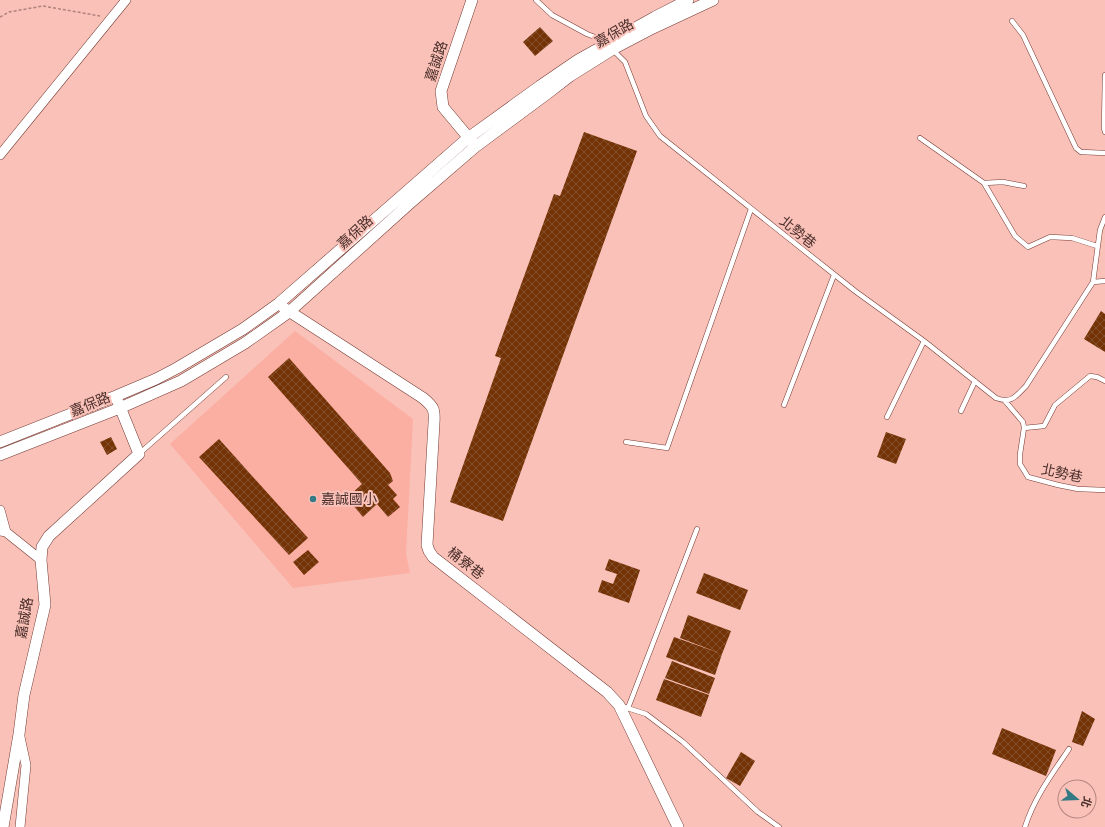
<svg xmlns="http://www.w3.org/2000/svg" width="1105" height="827" font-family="Arial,'Noto Sans TC',sans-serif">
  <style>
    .built { fill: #fbaea2 }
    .building { fill: url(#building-cross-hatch) }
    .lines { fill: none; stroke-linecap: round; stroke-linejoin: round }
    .service-casing { stroke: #753b34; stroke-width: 5.5 }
    .minor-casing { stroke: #753b34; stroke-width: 10 }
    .tertiary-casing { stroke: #753b34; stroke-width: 12 }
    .path { stroke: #af837c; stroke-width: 1.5; stroke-dasharray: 3 2; stroke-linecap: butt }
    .service { stroke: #fff; stroke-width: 4.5 }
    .minor { stroke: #fff; stroke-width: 9 }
    .tertiary { stroke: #fff; stroke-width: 11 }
    .poi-dot { fill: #337a85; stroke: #fac1b8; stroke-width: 1.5 }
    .labels { text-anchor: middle; stroke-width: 4; stroke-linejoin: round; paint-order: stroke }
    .street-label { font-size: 14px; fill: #4a2f2b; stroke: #fac1b8 }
    .poi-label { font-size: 14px; fill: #4a2f2b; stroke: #fac1b8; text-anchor: start }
  </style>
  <defs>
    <pattern id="building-cross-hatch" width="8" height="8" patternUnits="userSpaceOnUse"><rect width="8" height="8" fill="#733306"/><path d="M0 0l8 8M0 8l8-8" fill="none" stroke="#844f2b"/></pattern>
  </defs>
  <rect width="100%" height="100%" fill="#fac1b8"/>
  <path class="built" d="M295 331 413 419 406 554 410 573 293 588 170 444Z"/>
  <path class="building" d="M540 27 553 41 535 56 523 42Z
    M584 132 637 151 503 521 450 502 501 358 495 356 554 194 560 196Z
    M1101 311 1105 314V352L1084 339Z
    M289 358 390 473 393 481 388 485 397 495 393 499 400 507 388 517 377 504 363 517 347 498 362 484 268 377Z
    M886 432 906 439 896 464 877 457Z
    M111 437 117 449 107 455 100 442Z
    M219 439 308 538 289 555 199 457Z
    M308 550 319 562 304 575 293 562Z
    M609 559 640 570 629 603 598 592 602 580 613 584 617 574 605 570Z
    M704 573 748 590 740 610 696 593Z
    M688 615 731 631 722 654 680 638Z
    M674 637 722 654 715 675 666 657Z
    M672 661 715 678 709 694 665 678Z
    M664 679 709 695 701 717 656 700Z
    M1082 711 1095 719 1083 746 1072 742Z
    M1002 728 1056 750 1046 776 992 754Z
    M741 752 755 761 740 786 726 778Z"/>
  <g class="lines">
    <g class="service-casing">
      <path id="service" d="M536 0 552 15 587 34 608 42
        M1012 21 1023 35 1076 148 1081 152 1105 153
        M613 50 625 62 646 116 660 136 855 291 924 341 996 398C1012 404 1016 396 1026 386L1093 282 1100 230 1105 217
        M1105 75 1104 128 1105 132
        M920 138 984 183 1003 182 1024 186
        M984 183 1015 236 1028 247 1050 237 1072 238 1097 246
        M1093 282 1105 281
        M1005 401 1023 422 1024 428 1020 454V464L1028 477 1058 485 1078 489 1105 490
        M784 405 834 275
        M961 411 975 381
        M887 417 924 341
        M1024 428 1044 426 1055 405 1090 376 1097 377 1105 381
        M626 442 667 448 751 209
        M140 453 226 377
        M621 706 646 714 683 742 758 812 779 827
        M628 708 697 529
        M1025 827C1034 798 1052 774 1069 749"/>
    </g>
    <g class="minor-casing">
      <path id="minor" d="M0 155 126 0
        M0 510 6 532
        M0 531 6 532 41 560
        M20 827 26 765 20 737"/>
    </g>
    <g class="tertiary-casing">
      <path id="tertiary" d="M472 0 441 91 443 107 473 143
        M284 308 423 398C434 407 435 410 434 423L427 545 429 551 433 557 607 692 619 705 678 827
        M0 442 116 396 156 379 177 368 243 329 278 304 468 138 540 86 578 60 655 17 688 0
        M0 455 120 408 181 381 245 343 289 312 409 204 475 147 548 93 570 76 613 49 653 28 713 0
        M3 827 19 734 24 695 45 605 41 560 42 547 49 536 139 454 118 402"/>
    </g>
    <path class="path" d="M0 17 9 12 43 6 100 16"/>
    <use href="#service" class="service"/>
    <use href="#minor" class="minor"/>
    <use href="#tertiary" class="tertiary"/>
  </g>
  <circle class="poi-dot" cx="313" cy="499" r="4"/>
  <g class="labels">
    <g class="street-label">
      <text transform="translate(614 33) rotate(-30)" y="5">嘉保路</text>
      <text transform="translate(436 61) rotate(-72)" y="5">嘉誠路</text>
      <text transform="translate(355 232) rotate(-42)" y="5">嘉保路</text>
      <text transform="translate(798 232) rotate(39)" y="5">北勢巷</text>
      <text transform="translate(90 404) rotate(-22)" y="5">嘉保路</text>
      <text transform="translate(1062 473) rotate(12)" y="5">北勢巷</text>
      <text transform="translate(466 563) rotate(38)" y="5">桶寮巷</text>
      <text transform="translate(24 618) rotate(-80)" y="5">嘉誠路</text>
    </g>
    <g class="poi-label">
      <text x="321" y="504">嘉誠國小</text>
    </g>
  </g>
  <g transform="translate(1077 799) rotate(109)"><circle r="19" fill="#fac1b8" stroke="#b48780"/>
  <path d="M0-3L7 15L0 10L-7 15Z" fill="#337a85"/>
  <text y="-6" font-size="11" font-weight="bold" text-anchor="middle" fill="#4a2f2b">北</text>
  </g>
</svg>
